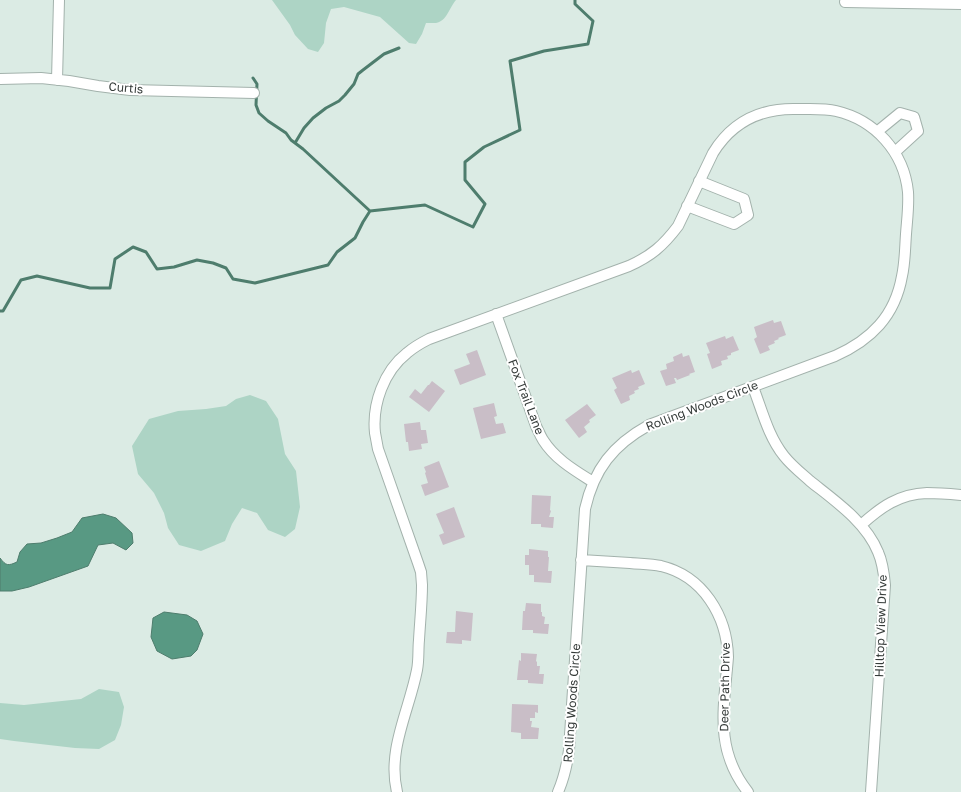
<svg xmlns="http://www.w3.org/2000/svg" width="961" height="792" font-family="'Golos Text',sans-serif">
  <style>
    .green { fill: #add4c5 }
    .water { fill: #589983; stroke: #4e7d6d }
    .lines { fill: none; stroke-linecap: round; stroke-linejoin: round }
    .stream { stroke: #4e7d6d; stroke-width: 3 }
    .building { fill: #c9bec7 }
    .street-casing { stroke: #a3b2ac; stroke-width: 12 }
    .street { stroke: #fff; stroke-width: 10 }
    .labels { text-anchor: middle; stroke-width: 4; stroke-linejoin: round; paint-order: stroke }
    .street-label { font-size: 12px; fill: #363c3a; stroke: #fff }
  </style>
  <rect width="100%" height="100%" fill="#dbebe4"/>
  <path class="green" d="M272 0H456C449 8 447 21 436 23 433 23 429 23 426 23L422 34 416 44 409 43 380 17 344 7 331 9 326 23 324 43 318 52 308 49 295 35 290 25Z
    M250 395 266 401 278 419 285 454 296 471 300 507 295 529 285 537 268 530 257 513 242 508 232 524 225 541 201 551 179 545 168 528 164 513 154 493 138 474 132 446 149 419 178 411 206 409 226 406 236 399Z
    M99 689 119 692 124 707 121 725 115 740 99 749 75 748 14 741 0 739V703L24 705 81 699Z"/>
  <path class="water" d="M103 514 116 518 132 533 133 543 126 550 113 543 98 545 88 566 29 587 12 591H0V558C6 566 8 566 17 562L20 552 27 544 41 543 57 538 72 532 82 518Z
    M164 612 187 615 197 621 203 634 197 650 191 656 172 659 157 651 151 637 153 618Z"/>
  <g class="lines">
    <path class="stream" d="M253 78 257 84 256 105 259 113 268 121 286 133 291 140 303 149 370 211
      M295 143 304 128 313 118 326 108 339 101 345 95 354 84 358 74 363 70 384 54 399 48
      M370 211 425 205 473 227 485 204 465 180V162L484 147 520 130 510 61 544 51 588 44 593 21 575 4V0
      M0 311H3L21 280 37 276 90 288H110L115 259 133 247 146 252 157 269 174 267 197 260 213 263 226 268 233 279 255 283 328 265 337 252 355 238 363 222 370 211"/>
  </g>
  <path class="building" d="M773 320 774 323 781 321 786 335 778 338 779 339 774 341 775 343 768 346 770 350 760 354 754 339 757 337 754 327Z
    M725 336 726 339 733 336 739 350 731 353V355L727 356 728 359 721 361 722 365 712 369 707 354 710 353 706 343Z
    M477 350 486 375 460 385 454 370 470 364 466 354Z
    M682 353 683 357 689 355 695 372 689 374 690 375 677 380 676 378H674L676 383 666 386 660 371 667 369 666 364 674 361 673 357Z
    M631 370 632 373 639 370 645 384 638 387 639 389 634 391 635 393 629 396 630 400 621 404 614 390 617 388 612 378Z
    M432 381 445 391 429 412 409 397 415 389 421 394 428 385H429Z
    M494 403 497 416 494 417 496 424 503 423 506 433 481 439 473 408Z
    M587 404 596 415 589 420 590 422 584 427 587 432 579 438 565 420Z
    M420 422 421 430H426L428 443 421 444 422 449 409 451 408 442H406L404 424Z
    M439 461 449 487 425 496 421 485 428 483 425 473 426 472 424 467Z
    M532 495 551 496 550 510 551 511 549 517H554L553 528 541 527V524H531Z
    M454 507 465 537 443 545 439 535 444 533 436 514Z
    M529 549 548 551V557H549L548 571H552L551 583 534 582V575H529V565H525V555H529Z
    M526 603 541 604V612H542V616L545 617 544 624H549L548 634 533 633V630H522L523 611H525Z
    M456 611 473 613 471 641 462 640V644L446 643 447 632H455Z
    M521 653 537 654 536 661 537 662V666H540L539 674H544L543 684 528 683V680H517L519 660 521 661Z
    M512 704 538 705V713L535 712V718H530V721H532L531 727 539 728 538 739H521V733L511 732Z"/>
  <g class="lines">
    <g class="street-casing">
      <path id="street" d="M845 2 961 4
        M0 79 41 78 69 81 98 86 130 90 254 93
        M57 80 59 0
        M878 131 900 113 914 117 918 131 895 152
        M687 206 734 224 748 215 744 199 699 181
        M496 314 536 426C538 430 540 435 543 440 555 459 574 470 593 482
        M753 387C762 410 768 436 784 456 791 465 801 473 810 481 835 501 866 522 878 552 883 563 884 574 885 585L871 792
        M861 525C881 507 899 494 927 493 938 493 950 494 961 495
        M581 560C598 561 614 562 630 563 640 564 651 564 661 566 703 576 727 616 728 657 724 708 714 749 748 792
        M397 792C387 750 409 711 417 670 419 660 418 650 419 640 420 622 422 603 422 585L421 572 418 563 378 449C377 444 376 438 375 433 372 404 384 371 407 353 414 347 421 343 429 339L629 266C651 256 663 246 678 226L713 153C732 122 761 108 797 109 810 109 824 108 836 111 875 120 904 152 908 192 909 206 907 220 906 234 905 248 905 263 902 276 895 316 871 340 835 356L649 425C613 445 594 469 585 509L569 750C567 765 564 778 558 792"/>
    </g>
    <use href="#street" class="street"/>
  </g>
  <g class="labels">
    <g class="street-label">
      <text transform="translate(126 88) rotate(5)" y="4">Curtis</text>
      <text transform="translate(526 397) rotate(69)" y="4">Fox Trail Lane</text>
      <text transform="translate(702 406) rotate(-21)" y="4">Rolling Woods Circle</text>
      <text transform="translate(881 626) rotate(-88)" y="4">Hilltop View Drive</text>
      <text transform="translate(725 687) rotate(-89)" y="4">Deer Path Drive</text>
      <text transform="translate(572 703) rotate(-86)" y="4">Rolling Woods Circle</text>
    </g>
  </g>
</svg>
